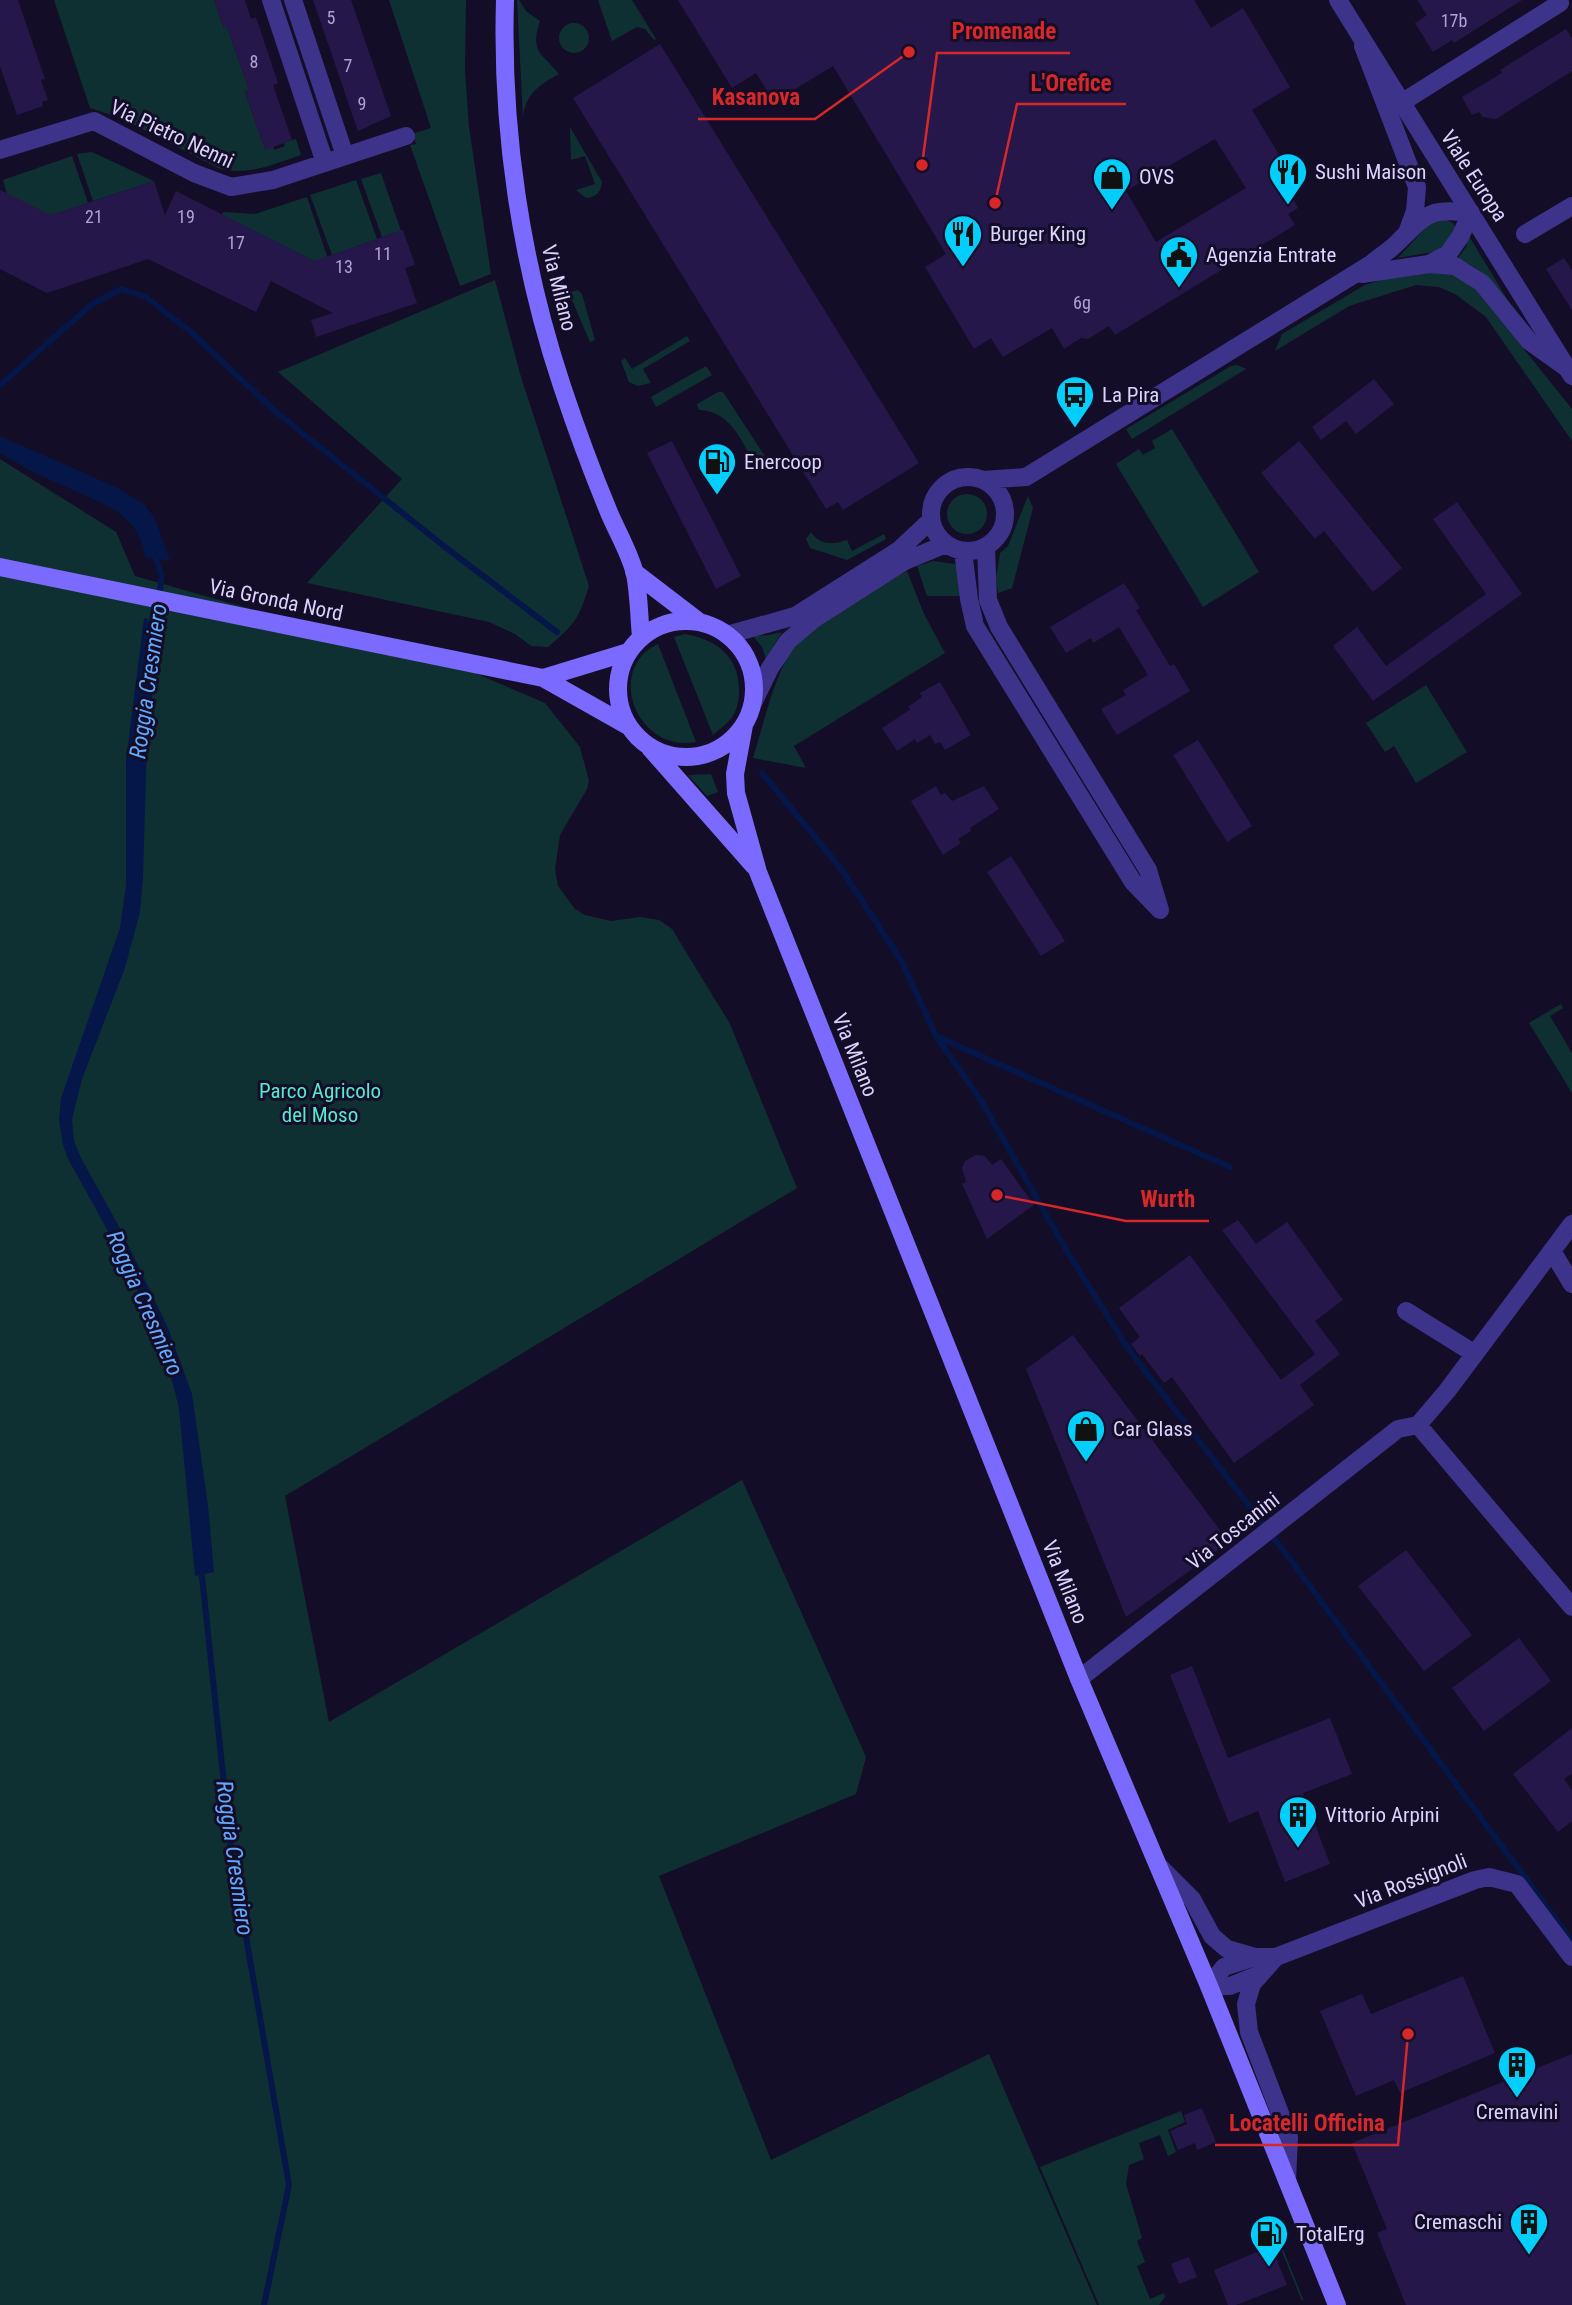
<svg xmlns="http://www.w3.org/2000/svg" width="1572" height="2305" font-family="'Roboto Condensed',sans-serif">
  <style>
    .green { fill: #0f3032 }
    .water { fill: #051748 }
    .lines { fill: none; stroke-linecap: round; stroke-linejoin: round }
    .stream { stroke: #051748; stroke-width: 6 }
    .building { fill: #26174a; fill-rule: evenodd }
    .minor { stroke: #3e338a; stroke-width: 18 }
    .tertiary { stroke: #3e338a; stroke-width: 18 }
    .secondary { stroke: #7b6aff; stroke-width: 18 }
    .labels { text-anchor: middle; stroke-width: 6; stroke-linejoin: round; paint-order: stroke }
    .number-label { font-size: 18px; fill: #aea4d2 }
    .street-label { font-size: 21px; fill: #dcd3ff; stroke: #140d27 }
    .poi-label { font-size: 21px; fill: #dcd3ff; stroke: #140d27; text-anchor: start }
    .park-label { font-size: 21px; fill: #53ebd2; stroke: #140d27 }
    .water-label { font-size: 23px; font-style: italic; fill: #61a8ff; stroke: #140d27 }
    .leader { fill: none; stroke: #d62828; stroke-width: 2.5 }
    .callout-dot { fill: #d62828; stroke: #140d27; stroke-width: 2.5 }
    .callout-label { font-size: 23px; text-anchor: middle; font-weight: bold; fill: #d62828; stroke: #140d27; stroke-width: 6; stroke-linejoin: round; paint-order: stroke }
  </style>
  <rect width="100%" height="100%" fill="#140d27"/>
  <path class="green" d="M54 0H214L224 28 227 27 249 90 245 92 265 149 273 147 274 150 285 146 284 143 296 139 301 155C274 164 246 177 218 168L121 118 90 108Z
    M389 0H466L465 71 469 127 491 274 460 286 410 145 416 144 412 134 431 128Z
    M517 0H519L526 11 540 21C529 53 543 54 559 74 539 85 525 94 523 118Z
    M598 0H632L656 39 654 40 645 29 637 27 612 41Z
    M559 38a15 15 0 1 1 30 0a15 15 0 1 1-30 0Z
    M570 127 602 182C601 192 596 197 586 198L576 190 595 184 585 156 571 160Z
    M92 152 154 181 93 201 77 154Z
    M72 156 88 203 45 217 7 194 3 180Z
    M381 173 401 231 382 237 361 179Z
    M356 180 377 239 332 255 310 195Z
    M307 197 327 256 322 265 222 215 223 212 255 214Z
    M1438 220H1447L1454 224 1455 232 1439 251 1398 258 1429 224Z
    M1469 236 1510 304C1495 286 1481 266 1457 259L1466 247Z
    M1449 270 1473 286 1572 409V441L1486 317 1455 294 1439 287 1416 285 1349 306 1275 351 1282 334 1365 285 1391 277Z
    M495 280 521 377 589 586C579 619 574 625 548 647L531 646 515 634 489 622 307 583 402 479 278 372Z
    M578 290 582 294 595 340 590 342 569 293Z
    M687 336 690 341 643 369 651 383 638 386 629 382 621 361 625 358 632 369Z
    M1237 365 1246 369 1132 439 1126 429 1231 366Z
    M706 366 712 375 656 407 651 397Z
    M718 392H723L768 461 757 468C742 443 732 411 699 410L697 404Z
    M1172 429 1259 572 1203 607 1116 464 1139 449 1143 455 1155 448 1152 441Z
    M0 459 116 532 135 576 475 673 545 703 580 747 589 781 587 789 560 835 555 869 558 886 575 909 585 915 611 921 640 917 659 920 672 929 730 1024 797 1188 285 1496 329 1722 742 1480 866 1757 856 1794 659 1876 771 2160 989 2054 1097 2305H0Z
    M947 514a20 20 0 1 1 40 0a20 20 0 1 1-40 0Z
    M1028 496 1033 508 1012 588 998 593 996 579 1000 553 1008 546Z
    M811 532C819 545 833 545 847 540L852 551 884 534 886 539 847 560 810 548 806 539Z
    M933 561 955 564C961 574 960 584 960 596H927L917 566Z
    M907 571 924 614 945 653 794 746 806 768 753 758C764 722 774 677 794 645 806 626 884 585 907 571Z
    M782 632 766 659 762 647 753 636 769 635Z
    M685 634C717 640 739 656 739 691 739 701 737 713 729 721 725 726 718 730 713 735L674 637Z
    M658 644 696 742C646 752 610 689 644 653 648 649 654 646 658 644Z
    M1426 685 1467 752 1416 783 1394 746 1385 752 1366 723Z
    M711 774 718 792 707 796 688 775Z
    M1561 1004 1563 1008 1550 1016 1572 1053V1093L1529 1023Z
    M1181 2111 1185 2122 1168 2130 1176 2152 1168 2156 1160 2135 1139 2143 1144 2159 1129 2165 1126 2184 1142 2238 1137 2241 1145 2262 1137 2266 1150 2299 1164 2293 1165 2297 1159 2305H1099L1040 2167Z
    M1270 2222 1273 2224 1303 2299 1302 2301Z"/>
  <path class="water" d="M0 436 116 487 144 504 155 519 170 561 145 557C142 533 130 520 110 507L31 471 0 453Z
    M144 618 161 622 147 741 143 878 140 912 125 968 82 1079 72 1119 74 1141 81 1158 121 1230 168 1328 192 1394 208 1505 214 1572 195 1576 179 1409C160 1320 112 1238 68 1159L63 1145 59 1120 61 1098 120 928 126 885V760Z"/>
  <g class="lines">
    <path class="stream" d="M0 385 91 305 121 289 146 297 192 333 276 412 445 547 557 632
      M153 551 162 576 154 629
      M762 773 839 866 901 960 936 1036 982 1102 1068 1253 1129 1350 1281 1547 1572 1941
      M938 1037 1230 1167
      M201 1567 231 1850 289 2185 264 2305"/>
  </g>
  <path class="building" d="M0 0H18L45 79 41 80 48 100 42 102 43 106 17 115 0 66Z
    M214 0H245L251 19 256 17 278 83 273 85 292 140 265 150 245 91 249 90 227 27 224 28Z
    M313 0H351L391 116 358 131Z
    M678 0H1194L1211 28 1243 8 1290 87 1252 110 1300 189 1291 195 1298 208 1288 214 1295 225 1115 335 1109 326 1088 339 1081 338 1064 349 1052 328 1003 357 991 338 974 349 925 267 946 254 833 66 774 102 756 73 732 88ZM1215 139 1246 188 1156 242 1126 191Z
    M1417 0H1522L1454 43 1452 40 1433 52 1415 23 1427 15Z
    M1566 29 1572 38V71L1496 119 1483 117 1479 112 1472 115 1462 97 1502 73 1500 70Z
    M660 44 919 463 843 510 838 502 826 509 573 98Z
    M154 181 165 215 176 191 314 261 403 230 415 265 405 268 417 303 316 337 311 320 333 313 271 281 256 312 148 259 47 293 0 269V190L51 215Z
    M1564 258 1572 270V310L1546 269Z
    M1374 379 1394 404 1356 434 1346 421 1321 440 1312 427Z
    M672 441 741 576 716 589 647 453Z
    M1299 441 1402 568 1373 592 1324 531 1315 539 1261 473Z
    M1457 502 1522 594 1373 701 1333 646 1357 627 1386 666 1486 594 1433 519Z
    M1124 583 1140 608 1136 610 1170 666 1174 664 1190 691 1117 735 1101 709 1126 695 1123 690 1148 675 1119 627 1093 643 1091 638 1066 653 1050 627Z
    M940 682 971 735 945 750 940 742 935 744 930 735 917 743 915 739 897 751 882 728 911 709 908 707 922 697 920 693Z
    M1198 740 1252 826 1227 842 1173 755Z
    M936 786 941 795 945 793 952 801 984 786 999 809 970 828 971 831 958 839 961 843 943 855 911 801Z
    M1011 856 1065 941 1041 956 987 872Z
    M975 1155 985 1156 992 1165 1001 1159 1034 1205 987 1239 962 1184 966 1182 962 1168 965 1161Z
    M1238 1220 1256 1244 1287 1222 1343 1300 1315 1321 1340 1354 1300 1385 1314 1405 1234 1463 1172 1377 1164 1383 1142 1354 1140 1356 1131 1344 1140 1337 1119 1308 1190 1255 1281 1380 1315 1354 1222 1230Z
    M1073 1335 1229 1542 1126 1617 1026 1369Z
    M1406 1550 1472 1635 1424 1671 1358 1586Z
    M1519 1638 1551 1681 1484 1731 1452 1688Z
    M1192 1666 1228 1758 1330 1718 1352 1774 1303 1793 1330 1864 1285 1882 1258 1811 1229 1823 1170 1675Z
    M1572 1728V1773L1564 1779 1572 1790V1821L1558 1832 1513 1774Z
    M1463 1976 1495 2053 1400 2093 1394 2080 1356 2096 1320 2011 1362 1994 1371 2014Z
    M1572 2054V2305H1406L1377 2233 1387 2229 1352 2143Z
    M1202 2108 1216 2142 1197 2150 1195 2143 1178 2150 1170 2131 1187 2124 1184 2115Z
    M1271 2246 1287 2285 1236 2305H1228L1214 2270Z
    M1189 2257 1197 2277 1179 2284 1171 2264Z"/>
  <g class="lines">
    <path class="minor" d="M271 0 325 163
      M293 0 345 156
      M1363 46 1417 187 1415 211 1408 230
      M1401 103 1560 3
      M0 150 94 121 194 173 231 187 273 180 406 136
      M1525 234 1572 206
      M1362 274 1429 264 1455 266 1482 283 1529 341 1568 369
      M931 514a37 37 0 1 1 74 0a37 37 0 1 1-74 0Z
      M983 480 1026 477 1371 264C1379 257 1389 251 1397 243 1426 215 1428 207 1471 213L1460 237 1448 254 1429 264
      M963 551 969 599 975 626 1133 882 1160 910 1148 870 999 627 988 600 986 547
      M727 635 795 616 899 550 931 520
      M753 703 770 668 788 641 814 619 905 561 946 544
      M1552 1251 1572 1284
      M1406 1311 1475 1354
      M1418 1425 1572 1607
      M1079 1679 1398 1429 1418 1425 1447 1391 1572 1224
      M1161 1868 1192 1899 1212 1936 1227 1949 1255 1957H1276L1475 1880 1489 1877 1517 1884 1572 1957
      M1276 1957 1252 1984 1246 2004 1249 2032 1289 2137 1287 2181
      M1209 1986H1230L1260 1974
      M1209 1986 1224 1967 1255 1957"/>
    <path class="tertiary" d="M1338 0 1572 376"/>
    <path class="secondary" d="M505 0C501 130 521 263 562 386 576 428 591 469 608 510 616 530 630 553 635 574 639 594 639 616 641 637
      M0 567 543 678 628 726
      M634 572 698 621
      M618 689a68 68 0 1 1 136 0a68 68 0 1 1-136 0Z
      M543 678 628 652
      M744 725 735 774 736 793 758 872 1079 1679 1209 1986 1337 2305
      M650 748 754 866"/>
  </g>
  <defs>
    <g id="restaurant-pin" transform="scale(2.0125)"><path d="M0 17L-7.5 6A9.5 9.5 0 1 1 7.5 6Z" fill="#00cefe" stroke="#140d27"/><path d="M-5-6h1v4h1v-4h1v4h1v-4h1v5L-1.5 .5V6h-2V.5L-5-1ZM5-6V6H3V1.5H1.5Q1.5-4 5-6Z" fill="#111"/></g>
    <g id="shop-pin" transform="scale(2.0125)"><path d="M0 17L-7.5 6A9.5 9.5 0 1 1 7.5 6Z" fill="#00cefe" stroke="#140d27"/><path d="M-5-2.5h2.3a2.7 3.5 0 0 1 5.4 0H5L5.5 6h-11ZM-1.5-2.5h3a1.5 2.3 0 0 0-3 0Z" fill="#111"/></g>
    <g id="civic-pin" transform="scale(2.0125)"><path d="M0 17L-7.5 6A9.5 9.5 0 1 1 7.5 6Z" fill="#00cefe" stroke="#140d27"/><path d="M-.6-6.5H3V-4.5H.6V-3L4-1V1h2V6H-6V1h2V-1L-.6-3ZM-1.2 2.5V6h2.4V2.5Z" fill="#111"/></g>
    <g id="bus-pin" transform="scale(2.0125)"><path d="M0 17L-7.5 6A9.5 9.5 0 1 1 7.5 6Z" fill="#00cefe" stroke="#140d27"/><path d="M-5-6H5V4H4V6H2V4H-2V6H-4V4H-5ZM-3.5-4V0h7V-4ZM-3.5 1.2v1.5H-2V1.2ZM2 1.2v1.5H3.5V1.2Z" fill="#111"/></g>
    <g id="fuel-pin" transform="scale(2.0125)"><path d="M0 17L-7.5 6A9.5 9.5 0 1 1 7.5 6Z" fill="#00cefe" stroke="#140d27"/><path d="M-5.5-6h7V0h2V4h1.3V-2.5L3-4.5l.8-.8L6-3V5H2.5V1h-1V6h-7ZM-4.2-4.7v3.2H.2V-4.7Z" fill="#111"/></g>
    <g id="building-pin" transform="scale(2.0125)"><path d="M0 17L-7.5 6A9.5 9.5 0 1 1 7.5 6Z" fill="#00cefe" stroke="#140d27"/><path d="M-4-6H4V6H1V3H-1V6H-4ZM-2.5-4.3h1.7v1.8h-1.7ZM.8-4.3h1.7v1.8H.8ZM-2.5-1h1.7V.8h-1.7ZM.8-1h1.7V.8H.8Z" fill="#111"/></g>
  </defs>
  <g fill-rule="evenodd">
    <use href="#restaurant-pin" x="1288" y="172"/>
    <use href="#shop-pin" x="1112" y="177"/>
    <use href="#restaurant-pin" x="963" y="234"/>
    <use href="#civic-pin" x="1179" y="255"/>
    <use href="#bus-pin" x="1075" y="395"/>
    <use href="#fuel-pin" x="717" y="462"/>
    <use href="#shop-pin" x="1086" y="1429"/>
    <use href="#building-pin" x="1298" y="1815"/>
    <use href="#building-pin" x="1517" y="2065"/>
    <use href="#building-pin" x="1529" y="2222"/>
    <use href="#fuel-pin" x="1269" y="2234"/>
  </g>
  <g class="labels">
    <g class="number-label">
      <text x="331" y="24">5</text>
      <text x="1454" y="27">17b</text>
      <text x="254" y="68">8</text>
      <text x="348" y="72">7</text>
      <text x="362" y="110">9</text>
      <text x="94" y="223">21</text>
      <text x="186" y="223">19</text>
      <text x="236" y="249">17</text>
      <text x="383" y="260">11</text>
      <text x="344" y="273">13</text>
      <text x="1082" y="309">6g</text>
    </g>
    <g class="street-label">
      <text transform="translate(172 134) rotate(25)" y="7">Via Pietro Nenni</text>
      <text transform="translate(1474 176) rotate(57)" y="7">Viale Europa</text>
      <text transform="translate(559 288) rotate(76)" y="7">Via Milano</text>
      <text transform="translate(276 600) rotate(12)" y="7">Via Gronda Nord</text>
      <text transform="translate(855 1055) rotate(68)" y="7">Via Milano</text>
      <text transform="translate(1233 1531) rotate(-38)" y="7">Via Toscanini</text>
      <text transform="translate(1065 1582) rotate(68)" y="7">Via Milano</text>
      <text transform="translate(1411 1881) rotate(-21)" y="7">Via Rossignoli</text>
    </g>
    <g class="poi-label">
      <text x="1315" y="179">Sushi Maison</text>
      <text x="1139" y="184">OVS</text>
      <text x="990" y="241">Burger King</text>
      <text x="1206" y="262">Agenzia Entrate</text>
      <text x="1102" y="402">La Pira</text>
      <text x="744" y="469">Enercoop</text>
      <text x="1113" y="1436">Car Glass</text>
      <text x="1325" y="1822">Vittorio Arpini</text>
      <text x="1517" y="2119" text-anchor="middle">Cremavini</text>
      <text x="1502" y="2229" text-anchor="end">Cremaschi</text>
      <text x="1296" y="2241">TotalErg</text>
    </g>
    <g class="park-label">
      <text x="320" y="1098">Parco Agricolo<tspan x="320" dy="24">del Moso</tspan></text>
    </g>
    <g class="water-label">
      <text transform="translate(148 681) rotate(-82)" y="8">Roggia Cresmiero</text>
      <text transform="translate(145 1303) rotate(66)" y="8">Roggia Cresmiero</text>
      <text transform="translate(235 1858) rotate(82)" y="8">Roggia Cresmiero</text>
    </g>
  </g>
  <path class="leader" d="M922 165L937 53H1070M995 203L1017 104H1126M909 52L815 119H698M997 1195L1126 1221H1209M1408 2034L1398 2145H1215"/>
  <g class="callout-dot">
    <circle cx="922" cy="165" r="7"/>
    <circle cx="995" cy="203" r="7"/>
    <circle cx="909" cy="52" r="7"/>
    <circle cx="997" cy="1195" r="7"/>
    <circle cx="1408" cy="2034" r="7"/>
  </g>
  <g class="callout-label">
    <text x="1004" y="39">Promenade</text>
    <text x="1071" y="91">L'Orefice</text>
    <text x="756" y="105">Kasanova</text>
    <text x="1168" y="1207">Wurth</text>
    <text x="1307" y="2131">Locatelli Officina</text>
  </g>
</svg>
